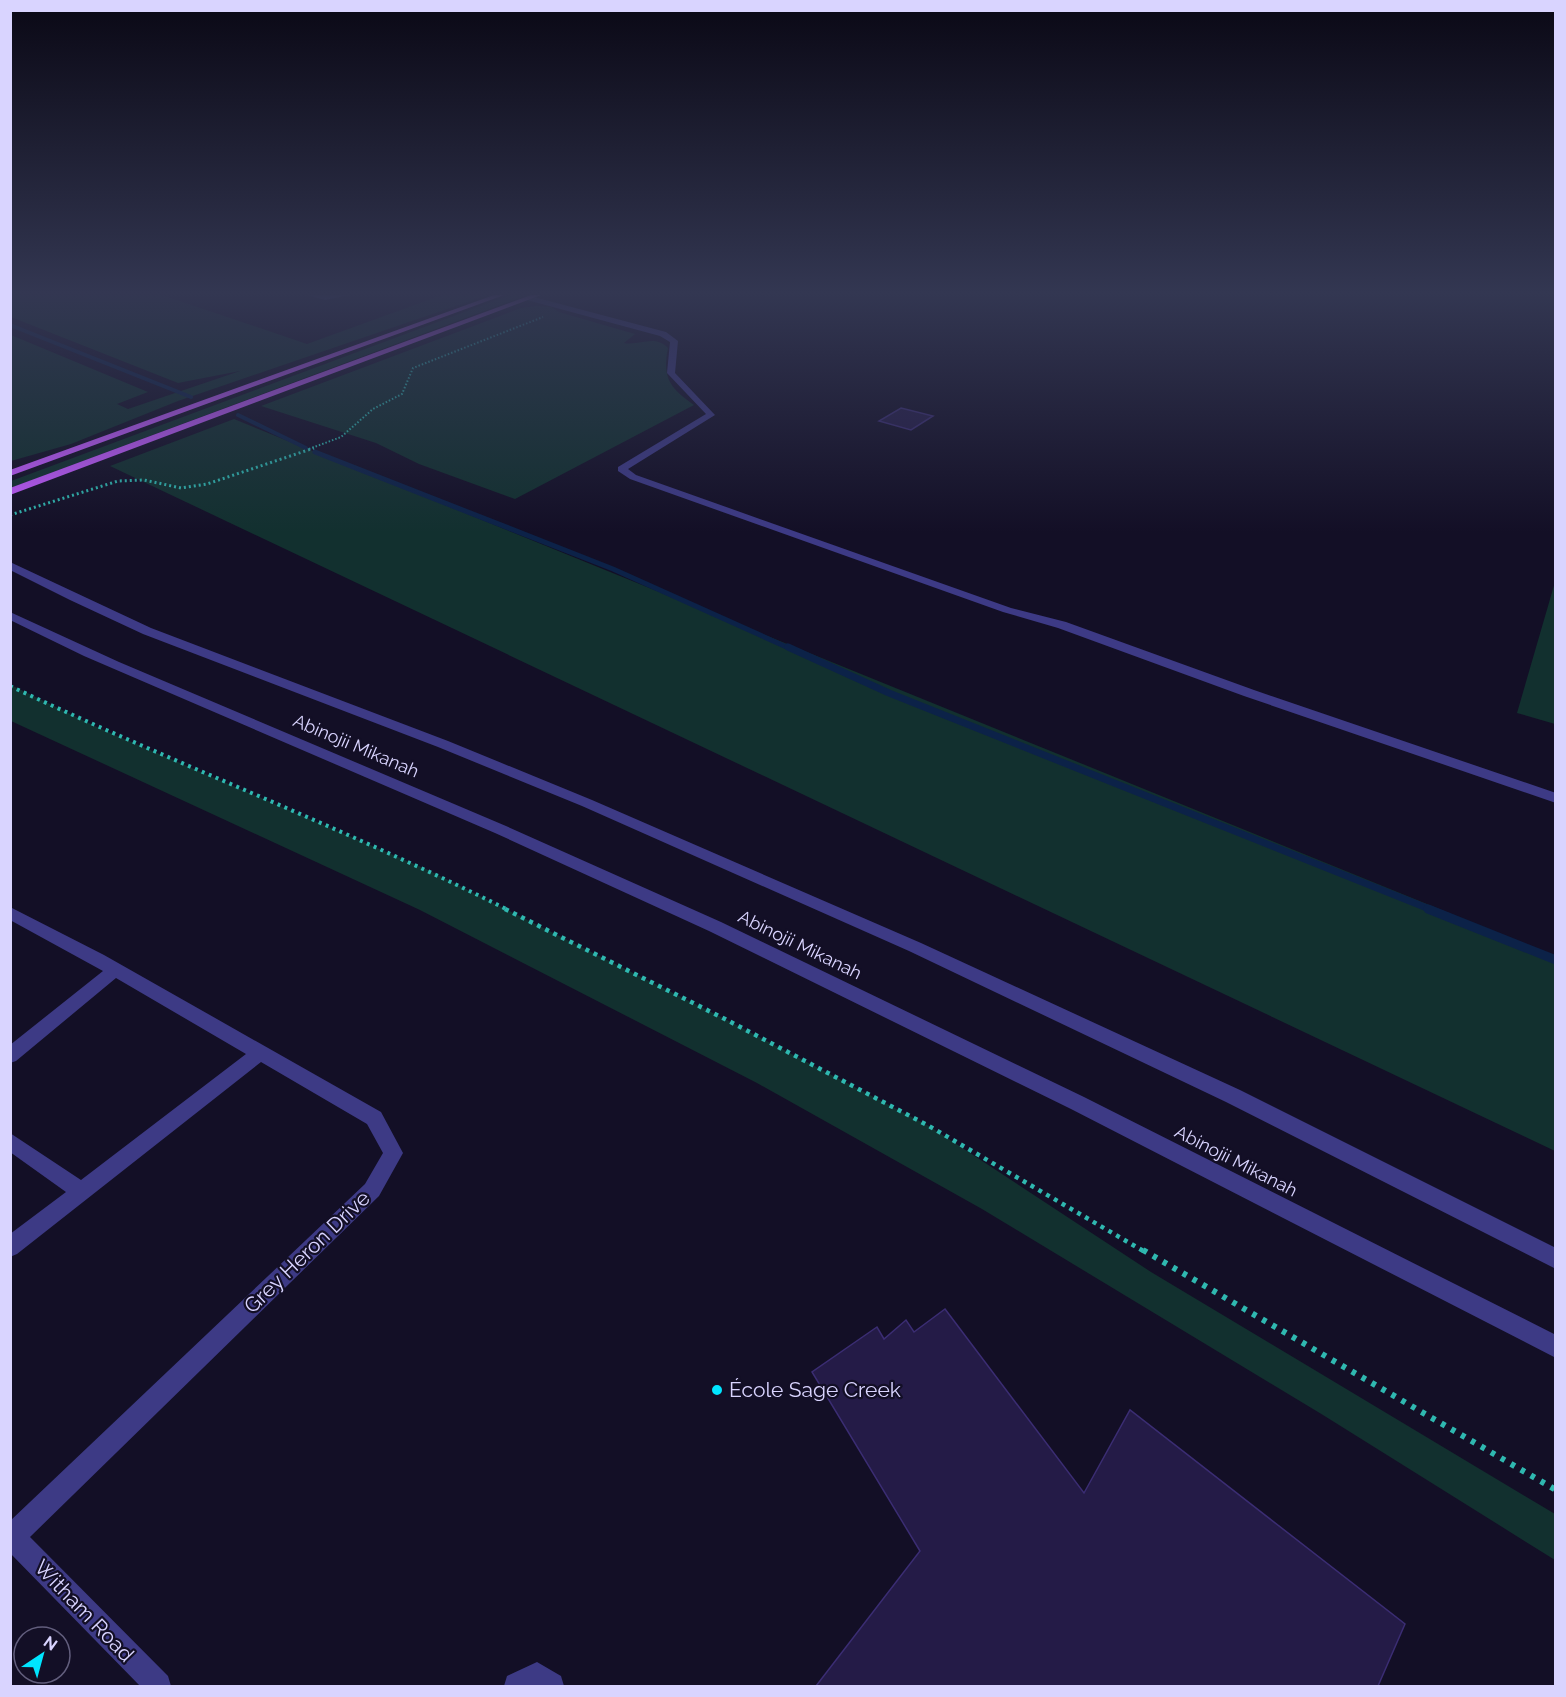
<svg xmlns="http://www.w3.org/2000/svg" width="1566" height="1697" font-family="Raleway,sans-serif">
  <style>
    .green { fill: #12302f }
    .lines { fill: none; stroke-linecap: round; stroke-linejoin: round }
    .stream-far3 { stroke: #0c2248; stroke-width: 4 }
    .stream-far2 { stroke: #0c2248; stroke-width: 5 }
    .stream-far1 { stroke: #0c2248; stroke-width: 7 }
    .stream { stroke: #0c2248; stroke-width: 9 }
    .building { fill: #241b47; stroke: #3b2d73; stroke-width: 1.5 }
    .path-far4 { stroke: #2fb8b0; stroke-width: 2; stroke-dasharray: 1.5 2; stroke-linecap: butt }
    .path-far3 { stroke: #2fb8b0; stroke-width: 3; stroke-dasharray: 2 3; stroke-linecap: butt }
    .path-far2 { stroke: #2fb8b0; stroke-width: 4; stroke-dasharray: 3 4.5; stroke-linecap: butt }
    .path-far1 { stroke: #2fb8b0; stroke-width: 4.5; stroke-dasharray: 4 5; stroke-linecap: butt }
    .path { stroke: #2fb8b0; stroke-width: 6; stroke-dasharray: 4.5 7; stroke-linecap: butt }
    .minor { fill: #3d3a85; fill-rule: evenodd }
    .major { fill: #c25bff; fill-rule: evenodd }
    .poi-dot { fill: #00e5ff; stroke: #130f26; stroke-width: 2 }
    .labels { text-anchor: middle; stroke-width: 4.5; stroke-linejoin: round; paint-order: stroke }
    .street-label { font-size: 18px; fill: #d9d4ff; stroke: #130f26 }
    .near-street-label { font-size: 21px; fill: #d9d4ff; stroke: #130f26 }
    .near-poi-label { font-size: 21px; fill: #d9d4ff; stroke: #130f26; text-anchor: start }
  </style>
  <rect width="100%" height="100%" fill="#130f26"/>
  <path class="green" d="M11 295H162L307 344 442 295H488L178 401 71 444 11 461V335L148 392 117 404 128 409 240 371 178 383 11 317Z
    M510 295H527L11 488V481Z
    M536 306 551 307 559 312 635 334 624 343C640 346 654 334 668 348 662 378 670 388 694 405L515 499 419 464 376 443 261 406 521 308Z
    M234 419 1555 956V1151L110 466Z
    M1555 582V724L1517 713Z
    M11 685 97 727 428 870 725 1019 929 1126 1151 1272 1555 1514V1560L1323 1415 982 1209 757 1083 420 910 11 721Z"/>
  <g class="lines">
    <path class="stream-far3" d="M10 325 191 397
      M238 415 306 448"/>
    <path class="stream-far2" d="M315 452 613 569 791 649"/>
    <path class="stream-far1" d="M788 647 889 693 1432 910"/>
    <path class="stream" d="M1428 909 1556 960"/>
  </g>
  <path class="building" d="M901 408 933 416 911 430 879 421Z
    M945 1309 1084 1493 1130 1410 1405 1624 1378 1686H816L920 1551 812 1372 877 1327 884 1339 906 1320 914 1332Z"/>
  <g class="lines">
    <path class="path-far4" d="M309 449 341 437 373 409 402 394 413 368 543 317"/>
    <path class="path-far3" d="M10 515 118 481 144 480 181 488 207 484 314 448"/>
    <path class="path-far2" d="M10 686C175 764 345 828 508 910"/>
    <path class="path-far1" d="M505 909 725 1019 929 1126 1145 1252"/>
    <path class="path" d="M1143 1250 1556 1490"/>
    <path class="minor" d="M307 295H349L325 300Z
      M530 296 666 332 678 341 675 373 715 415 628 469 636 475 1011 608 1066 622 1254 690 1556 793V803L1244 696 1058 628 1003 612 630 479 618 471V467L706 414 667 373 670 342 660 336 527 300Z
      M10 562 151 628 448 741 592 800 921 943 1240 1090 1556 1248V1269L1226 1102 909 951 582 806 438 747 143 634 70 600 10 570Z
      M10 612 119 662 506 826 721 922 1084 1097 1556 1335V1358L1071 1109 709 931 495 833 84 656 10 620Z
      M10 907 104 955 381 1112 403 1153 379 1196 30 1537 168 1676 171 1686H140L10 1553V1521L365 1184 383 1153 367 1124 261 1062 17 1254 10 1257V1234L66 1192 10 1152V1133L81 1180 246 1054 116 978 16 1061 10 1063V1045L103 971 10 920Z
      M537 1662 561 1676 564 1686H504L507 1676Z"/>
    <path class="major" d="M494 295H504L10 476V470Z
      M531 295H541L10 495V488Z"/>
  </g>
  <linearGradient id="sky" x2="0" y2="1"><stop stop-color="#0a0815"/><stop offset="0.55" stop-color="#333752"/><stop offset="1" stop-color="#333752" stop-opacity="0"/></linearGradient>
  <rect width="1566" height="533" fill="url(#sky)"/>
  <circle class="poi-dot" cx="717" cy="1390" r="6"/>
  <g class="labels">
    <g class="street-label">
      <text transform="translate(356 746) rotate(23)" y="6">Abinojii Mikanah</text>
      <text transform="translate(800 945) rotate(26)" y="6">Abinojii Mikanah</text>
      <text transform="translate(1236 1161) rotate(27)" y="6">Abinojii Mikanah</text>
    </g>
    <g class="near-street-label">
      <text transform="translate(307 1252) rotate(-44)" y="7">Grey Heron Drive</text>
      <text transform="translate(84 1611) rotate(46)" y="7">Witham Road</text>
    </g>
    <g class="near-poi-label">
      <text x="729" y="1397">École Sage Creek</text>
    </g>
  </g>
  <rect width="1566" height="1697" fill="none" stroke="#d9d4ff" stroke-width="24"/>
  <g transform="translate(42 1655) rotate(36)"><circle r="28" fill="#130f26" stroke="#625e7d" stroke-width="1.5"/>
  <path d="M0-4.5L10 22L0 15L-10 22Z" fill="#00e5ff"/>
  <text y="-9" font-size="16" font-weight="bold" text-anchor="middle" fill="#d9d4ff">N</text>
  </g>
</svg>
